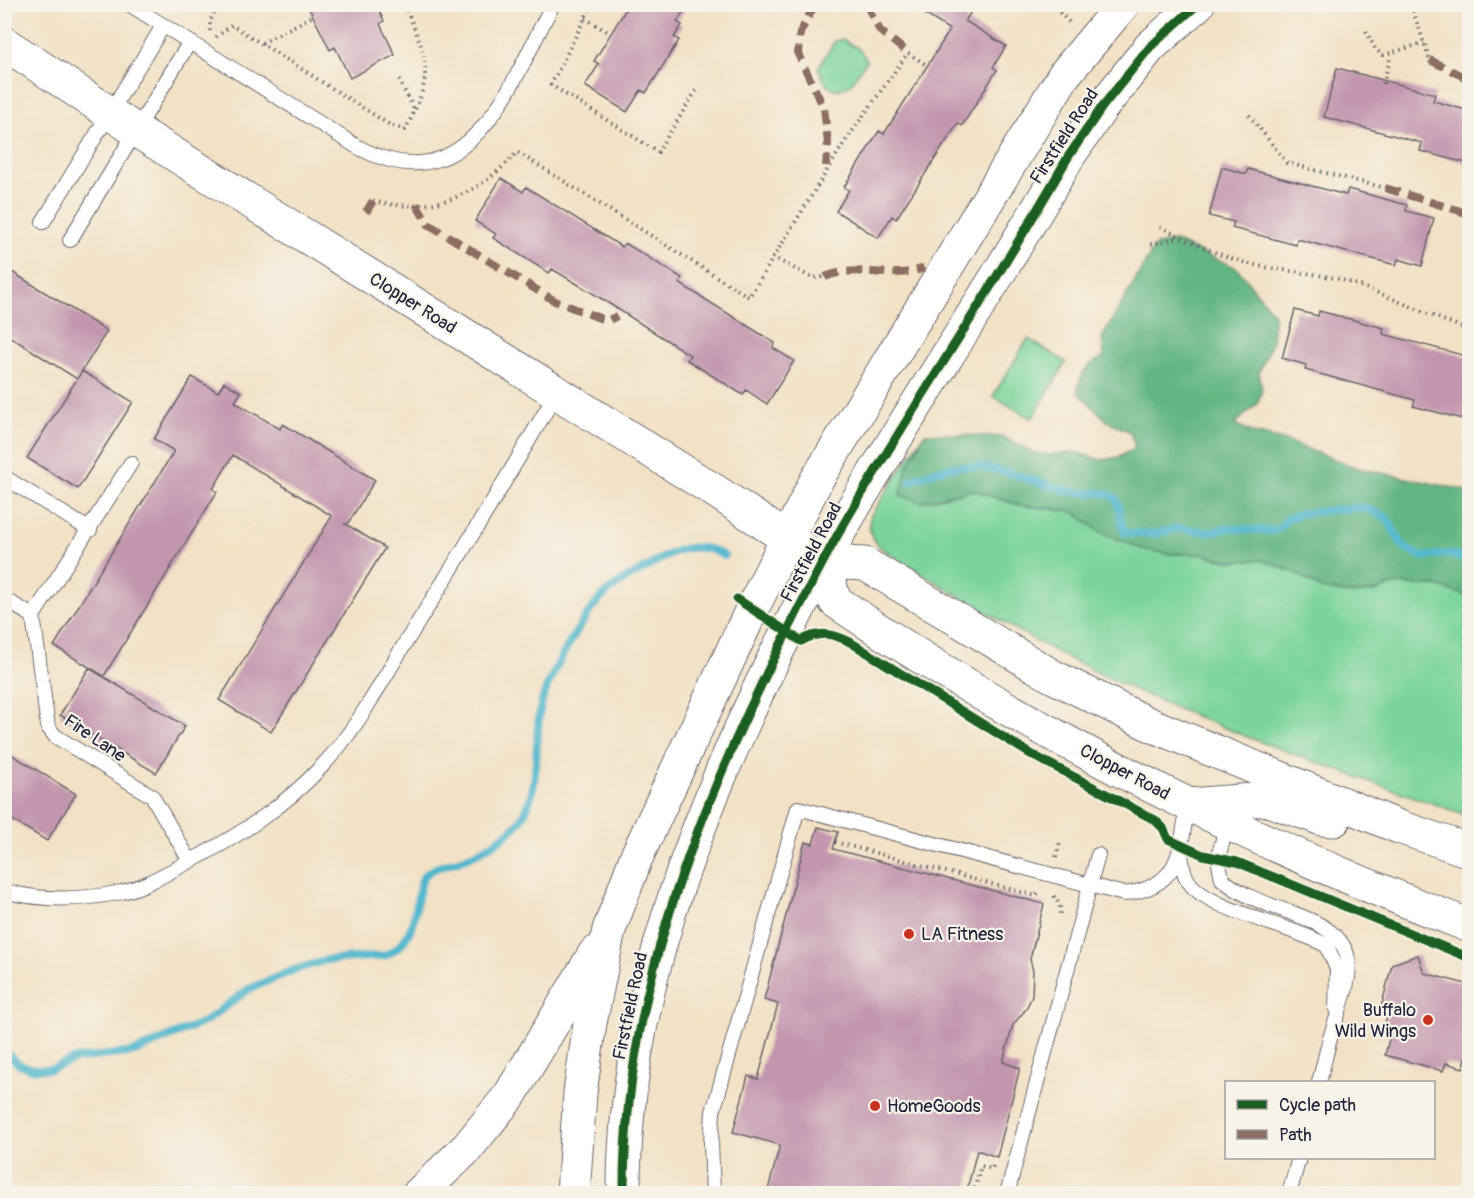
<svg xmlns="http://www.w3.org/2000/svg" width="1474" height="1198" font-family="Pangolin,sans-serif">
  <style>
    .green { fill: #7ad49b; stroke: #4e7b6b; stroke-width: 1.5 }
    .forest { fill: #63b683; stroke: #426c5f; stroke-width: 1.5 }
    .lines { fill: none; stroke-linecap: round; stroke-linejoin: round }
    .stream { stroke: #4eb5cc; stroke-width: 8 }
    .building { fill: #c296ae }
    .lane-casing { stroke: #6b656b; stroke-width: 16 }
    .secondary-casing { stroke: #6b656b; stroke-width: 35 }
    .primary-casing { stroke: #6b656b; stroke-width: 35 }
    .path { stroke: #6b656b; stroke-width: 4; stroke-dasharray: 1.5 4.5; stroke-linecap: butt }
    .lane { stroke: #fff; stroke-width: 14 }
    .secondary { stroke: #fff; stroke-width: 33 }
    .primary { stroke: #fff; stroke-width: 33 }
    .quiet { stroke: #8d6e63; stroke-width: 8; stroke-dasharray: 15 8; stroke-linecap: butt }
    .cycleway-casing { stroke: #f7f3e8; stroke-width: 13 }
    .cycleway { stroke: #1b5e20; stroke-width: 9 }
    .poi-dot { fill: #c8321e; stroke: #f7f3e8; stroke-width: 2 }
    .labels { text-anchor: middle; stroke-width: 4.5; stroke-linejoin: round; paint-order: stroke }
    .street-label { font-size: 18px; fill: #22223b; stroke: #f7f3e8 }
    .poi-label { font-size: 18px; fill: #22223b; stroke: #f7f3e8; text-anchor: start }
  </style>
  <rect width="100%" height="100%" fill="#f7f3e8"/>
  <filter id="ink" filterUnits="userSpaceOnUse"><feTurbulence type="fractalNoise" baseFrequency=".0167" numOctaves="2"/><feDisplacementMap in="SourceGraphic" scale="12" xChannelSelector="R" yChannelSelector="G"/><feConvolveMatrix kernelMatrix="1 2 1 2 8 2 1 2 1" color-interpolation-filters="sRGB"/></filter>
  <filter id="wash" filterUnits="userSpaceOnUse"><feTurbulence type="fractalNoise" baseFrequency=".008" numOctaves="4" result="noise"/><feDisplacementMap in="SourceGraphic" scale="24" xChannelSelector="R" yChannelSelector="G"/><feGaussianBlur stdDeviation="1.35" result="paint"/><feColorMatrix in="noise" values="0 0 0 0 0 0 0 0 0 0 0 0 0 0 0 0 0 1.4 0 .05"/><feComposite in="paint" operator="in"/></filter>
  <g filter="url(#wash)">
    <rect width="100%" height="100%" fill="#f2e1c5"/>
    <path class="green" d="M842 39 859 49 867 60 851 84 838 90 827 86 818 68 835 41Z
      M1028 339 1066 362 1032 419 993 396Z
      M925 433 907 468 921 502 972 490 1019 505 1074 512 1099 531 1169 554H1201L1231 561 1263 560 1296 573 1322 589 1351 594 1374 592 1396 584 1436 586 1469 596V816C1337 770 1201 725 1076 662 1011 629 949 590 887 552 873 543 866 532 871 515Z"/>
    <path class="forest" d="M1174 241 1237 268 1274 314 1272 343 1259 372 1262 390 1257 404 1235 424 1253 433 1283 440 1358 468 1469 491V596L1436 586 1396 584 1374 592 1351 594 1322 589 1296 573 1263 560 1231 561 1201 554H1169L1142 549 1099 531 1074 512 1019 505 972 490 921 502 900 495 907 468 925 433 1003 437 1035 453 1049 455 1075 452 1102 460 1119 457 1135 448 1130 432 1107 421 1078 392C1080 372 1086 365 1104 357L1102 338 1155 246Z"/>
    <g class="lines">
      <path class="stream" d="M910 481C927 474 948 465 967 466 1005 467 1038 485 1074 492 1084 494 1108 490 1115 498 1122 507 1119 523 1125 533L1154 534 1178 528 1209 532 1227 528 1272 531 1280 527 1287 519 1304 513 1363 507 1386 517 1404 548 1423 557 1446 554 1470 559
        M4 1051 19 1064 32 1069H51L75 1059 134 1052 206 1021 249 989 294 970 327 960 384 956C419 941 412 909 423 877 434 865 453 864 468 857 485 849 509 837 520 821 541 791 534 745 540 710 545 681 580 621 600 599 613 584 633 576 649 566 672 550 698 539 724 556"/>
    </g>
    <g id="blocks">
      <path class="building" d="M307 4H376L384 21 380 24 395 55 350 78 335 47 330 50Z
        M629 4H688L677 22 682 25 674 37 679 40 646 93 641 90 627 112 585 86 599 64 594 61Z
        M909 4H976L965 21 1006 46 993 67 997 70 962 126 958 123 896 219 892 216 878 238 836 211 849 190 844 187 879 131 884 134 950 30Z
        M1337 68 1435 94 1433 101 1470 111V164L1420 151 1422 143 1324 117Z
        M1222 167 1246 174 1248 169 1346 195 1348 189 1407 205 1406 211 1434 218 1422 266 1398 259 1396 265 1297 239 1296 245 1232 228 1234 222 1209 216Z
        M501 178 523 192 526 187 622 247 625 243 682 278 679 283 775 343 773 348 794 361 767 404 746 390 743 395 687 360 690 355 594 294 552 269 549 273 493 238 496 234 475 221Z
        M4 267 107 331 77 379 4 333Z
        M1295 310 1318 316 1319 311 1384 328 1383 334 1470 357V421L1413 406 1415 400 1305 370 1306 365 1282 358Z
        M82 371 133 402 78 489 27 458Z
        M192 377 218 392 224 382 241 392 235 402 280 429 283 424 375 480 347 525 344 523 385 548 271 732 219 700 332 516 233 455 213 489 217 492 104 676 54 646 174 451 154 439Z
        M89 668 185 726 156 773 60 715Z
        M4 750 76 794 47 841 4 815Z
        M818 827 838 832 833 849 1044 904 1030 959 1033 971 1032 996 1026 1009 1013 1025 1003 1062 1020 1068 997 1157 977 1150 966 1194H767L780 1145 733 1132 748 1076 758 1079 778 1004 764 1000 805 842 813 844Z
        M1418 955 1424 973 1470 985V1045L1463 1068 1446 1063 1443 1071 1385 1055 1391 1032 1383 1030 1389 1010 1381 1008 1392 964Z"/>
    </g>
  </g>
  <g filter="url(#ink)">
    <use href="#blocks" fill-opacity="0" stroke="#6b656b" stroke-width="1.5"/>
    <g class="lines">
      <g class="lane-casing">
        <path id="lane" d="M129 4 356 146C470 209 510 85 553 4
          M43 222 163 26
          M70 240 189 43
          M4 477 90 530
          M4 599 33 616 48 727 55 736 152 796 190 861
          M33 616 131 463
          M1227 824 1218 858 1222 879C1247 900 1275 906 1305 918 1368 943 1349 979 1333 1029 1327 1046 1324 1065 1319 1082
          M1181 855C1182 864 1183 874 1189 882 1209 911 1294 926 1327 946L1337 969 1336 1009
          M4 891C41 901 80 900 117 893 139 889 160 877 179 867 232 840 283 809 323 765 358 728 382 680 409 637 460 556 509 475 557 392
          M713 1194 711 1142 713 1112 798 808 1124 894C1181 887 1181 850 1187 805
          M1007 1194 1098 855
          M1289 1194 1299 1158"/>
      </g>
      <g class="secondary-casing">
        <path id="secondary" d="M419 1194 467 1148 510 1095 595 953
          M573 1194 580 1093 590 1023 609 930 636 858 752 609 816 481 1064 75 1123 4
          M624 1194C623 1003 694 820 777 652 800 606 823 559 849 515 920 395 999 279 1068 157L1102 107 1150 47 1198 4"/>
      </g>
      <g class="primary-casing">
        <path id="primary" d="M4 43 137 131 715 491 823 562 865 564 1052 676 1149 724 1399 827 1470 851
          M823 562 835 601C1032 735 1247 841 1470 926
          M1189 805 1266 799 1322 819 1334 820"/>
      </g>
      <path class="path" d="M592 4 551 85 658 152 697 89
        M1051 4 1070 23
        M1413 11 1430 60
        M585 18 611 34
        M210 31V21L219 4
        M1366 31 1376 50 1383 55 1424 43
        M216 37 232 25 390 125 405 130C435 74 429 61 404 4
        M262 43 313 16
        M399 80 415 111
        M1383 84 1391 55
        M1249 115 1287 163 1385 188
        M373 201C432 215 478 196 517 152L749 297 844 143 908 53 928 66
        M1160 227C1189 241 1218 256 1250 264 1283 272 1317 272 1349 282 1390 296 1429 316 1470 330
        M1151 244 1179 238
        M772 257 813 278 825 277
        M835 842 1036 896 1039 891
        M1056 857 1060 843
        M1054 896 1060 905V916
        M973 1194 981 1166 992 1169 993 1166"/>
      <use href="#lane" class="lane"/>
      <use href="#secondary" class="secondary"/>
      <use href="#primary" class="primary"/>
      <path class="quiet" d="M815 4 800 33 798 54 824 108 828 143 826 166
        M866 4 880 31 908 53
        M1430 60 1464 77
        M1385 188 1470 214
        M416 204 428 224 555 301 602 319 609 320 617 316
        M366 212 373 201
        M825 277C857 263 892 281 924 268"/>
      <g class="cycleway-casing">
        <path id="cycleway" d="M737 599 801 641C819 631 832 633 850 642L1029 753 1155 820 1163 828 1168 839 1203 855 1237 862 1470 958
          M624 1194C623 1003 694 820 777 652 800 606 823 559 849 515 920 395 999 279 1068 157L1102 107 1150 47 1198 4"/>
      </g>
      <use href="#cycleway" class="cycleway"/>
    </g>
  </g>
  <g class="poi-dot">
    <circle cx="909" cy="934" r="6"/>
    <circle cx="1428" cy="1020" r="6"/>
    <circle cx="875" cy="1106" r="6"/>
  </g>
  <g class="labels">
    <g class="street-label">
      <text transform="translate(1064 136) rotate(-57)" y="6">Firstfield Road</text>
      <text transform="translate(413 303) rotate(32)" y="6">Clopper Road</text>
      <text transform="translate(811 552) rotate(-62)" y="6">Firstfield Road</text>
      <text transform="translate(95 738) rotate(34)" y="6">Fire Lane</text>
      <text transform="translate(1125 772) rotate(28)" y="6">Clopper Road</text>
      <text transform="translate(630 1006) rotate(-78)" y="6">Firstfield Road</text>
    </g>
    <g class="poi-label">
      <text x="921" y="940">LA Fitness</text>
      <text x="1416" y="1016" text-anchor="end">Buffalo<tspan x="1416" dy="21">Wild Wings</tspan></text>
      <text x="887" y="1112">HomeGoods</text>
    </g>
  </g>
  <rect width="1474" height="1198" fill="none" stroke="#f7f3e8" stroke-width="24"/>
  <rect x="1225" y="1081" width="210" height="78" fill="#f7f3e8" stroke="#a29fa3" stroke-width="1.5"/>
  <rect x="1237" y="1100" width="30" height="9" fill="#1b5e20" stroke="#a29fa3" stroke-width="1.5"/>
  <text x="1279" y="1111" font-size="18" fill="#22223b">Cycle path</text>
  <rect x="1237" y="1130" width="30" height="9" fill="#8d6e63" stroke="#a29fa3" stroke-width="1.5"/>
  <text x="1279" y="1141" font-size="18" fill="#22223b">Path</text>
</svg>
